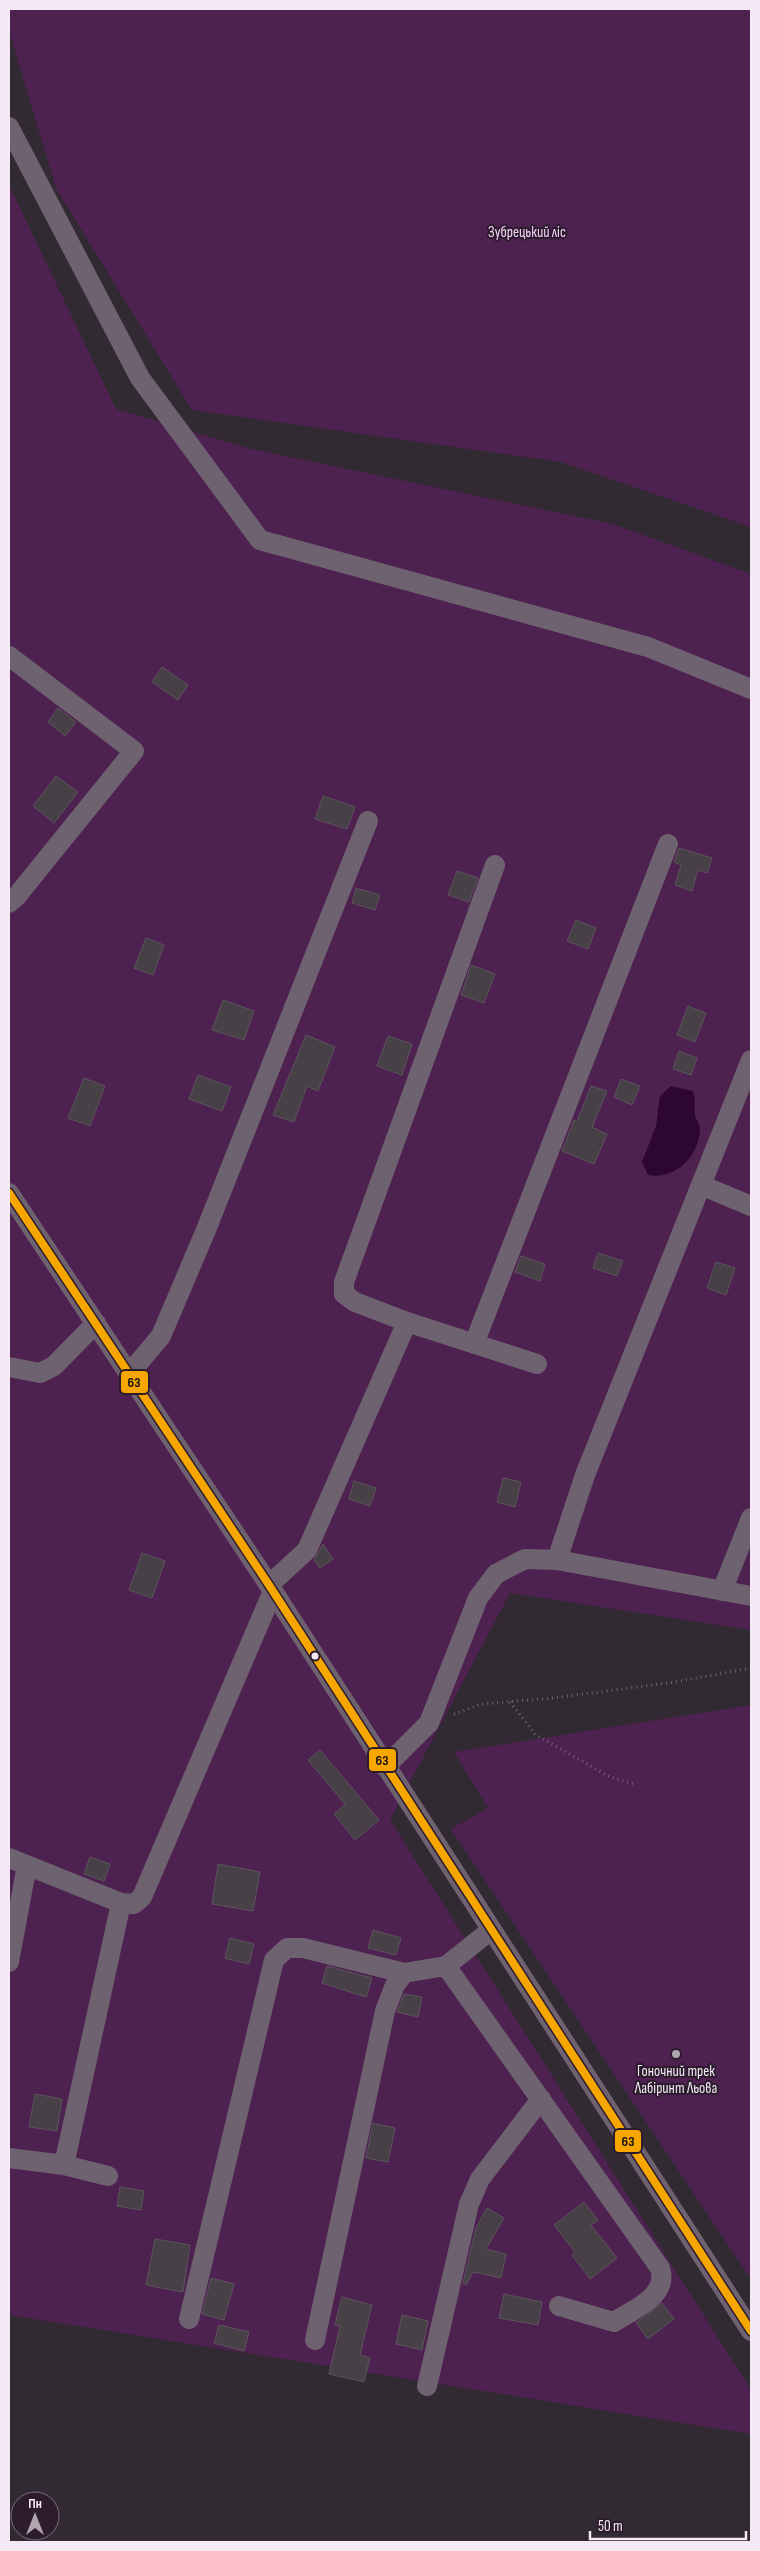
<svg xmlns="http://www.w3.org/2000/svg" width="760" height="2551" font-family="'Sofia Sans Condensed',sans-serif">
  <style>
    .green { fill: #4e2250 }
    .water { fill: #2d0731 }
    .building { fill: #474047; stroke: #5c545d }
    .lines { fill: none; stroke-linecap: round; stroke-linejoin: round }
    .path { stroke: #6e646e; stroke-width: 3; stroke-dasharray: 1 4; stroke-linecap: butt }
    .minor { stroke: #6f6270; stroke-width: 20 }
    .bus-1-casing { stroke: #2c1c2d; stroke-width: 11 }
    .bus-1 { stroke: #f7a600; stroke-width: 8 }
    .bus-dot { fill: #f4e9f4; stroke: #2c1c2d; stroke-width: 2 }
    .poi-dot { fill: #b0a6b0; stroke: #2c1c2d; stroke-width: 2 }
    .labels { text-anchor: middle; stroke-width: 4; stroke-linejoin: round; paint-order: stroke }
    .park-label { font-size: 15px; fill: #f6d4f7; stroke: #2c1c2d }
    .poi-label { font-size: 15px; fill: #f4e9f4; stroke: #2c1c2d }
    .line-badge { stroke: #2c1c2d; stroke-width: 2 }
    .pale-badge-label { font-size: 14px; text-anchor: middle; font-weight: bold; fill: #111 }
  </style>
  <rect width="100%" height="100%" fill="#322a33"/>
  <path class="green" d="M9 9H751V527L561 462 192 410 56 188 9 31Z
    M9 185 116 409 251 449 613 524 751 574V1630L510 1593 390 1820 751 2390V2434L9 2315Z
    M751 1705V2279L451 1829 488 1808 454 1752Z"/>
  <path class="water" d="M671 1086 693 1091C696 1100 694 1106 695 1115 696 1120 700 1123 700 1129 699 1157 675 1180 648 1175L642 1162 656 1126 660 1096Z"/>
  <path class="building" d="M162 667 188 685 178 700 152 682Z
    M58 708 76 722 65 736 48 722Z
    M56 776 78 792 54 823 33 806Z
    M323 796 355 807 347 829 315 819Z
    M679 848 712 858 707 873 698 870 692 891 675 885 681 865 674 862Z
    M457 871 478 878 469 902 448 895Z
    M356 888 380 895 375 910 352 903Z
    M576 920 596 928 588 949 567 941Z
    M146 938 164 945 153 975 134 968Z
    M471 965 495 974 484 1003 461 995Z
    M223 1000 254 1011 244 1040 212 1030Z
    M688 1006 706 1013 695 1042 677 1035Z
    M306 1035 335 1047 318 1091 307 1086 294 1122 273 1115Z
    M388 1036 412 1044 402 1075 377 1066Z
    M679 1051 697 1058 691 1075 673 1069Z
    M198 1075 231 1087 222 1111 189 1099Z
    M84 1078 105 1086 90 1126 68 1118Z
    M621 1079 640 1086 632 1105 614 1097Z
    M591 1086 607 1091 592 1127 607 1134 594 1164 562 1151 574 1120 577 1121Z
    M598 1253 623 1261 617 1276 593 1268Z
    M521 1256 545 1264 540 1281 515 1272Z
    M716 1262 735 1268 726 1295 707 1288Z
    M503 1478 521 1482 515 1507 497 1502Z
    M354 1481 376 1488 370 1506 349 1499Z
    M323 1544 333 1559 320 1568 314 1560Z
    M142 1553 165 1561 152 1598 129 1590Z
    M320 1750 379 1820 355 1840 334 1814 345 1804 308 1760Z
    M90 1857 110 1864 104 1881 84 1874Z
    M218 1864 260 1872 253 1911 212 1904Z
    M373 1930 401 1938 396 1955 368 1948Z
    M230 1938 254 1944 249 1964 225 1958Z
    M327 1966 372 1978 366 1997 322 1983Z
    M404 1994 422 1997 418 2017 397 2012Z
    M35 2094 62 2099 57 2131 29 2127Z
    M373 2123 395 2128 388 2162 366 2158Z
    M120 2187 144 2191 141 2210 117 2206Z
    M584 2202 598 2220 591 2225 617 2258 590 2279 572 2255 575 2252 554 2225Z
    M487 2208 504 2218 486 2249 506 2254 501 2278 473 2272 466 2285 463 2283 476 2228Z
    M155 2239 190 2245 183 2292 146 2285Z
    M211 2278 234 2284 224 2320 202 2314Z
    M504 2294 542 2302 538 2325 499 2318Z
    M342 2297 372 2305 360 2355 370 2358 364 2382 329 2374 340 2326 335 2325Z
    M662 2303 674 2319 648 2339 636 2323Z
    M402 2315 428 2321 422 2350 396 2344Z
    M219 2325 249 2332 244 2351 214 2343Z"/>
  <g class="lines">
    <path class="path" d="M510 1702 536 1735 608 1776 636 1785
      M454 1714 482 1704 553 1698 675 1682 751 1668"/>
    <path class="minor" d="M9 127 140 378 260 540 648 647 751 689
      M9 656 134 751 16 897 9 903
      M495 865 344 1282V1294L355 1302 407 1322 537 1364
      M701 1185 751 1206
      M9 1193 269 1585 751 2331
      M474 1344 668 844
      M9 1367 40 1373 54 1366 96 1323
      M130 1373 161 1336 206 1230 368 821
      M557 1560 585 1475 751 1060
      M269 1585 307 1550 407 1322
      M722 1591 751 1518
      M385 1767 429 1723 478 1598 496 1574 525 1559 557 1560 751 1596
      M9 1858 121 1903 134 1904 142 1897 273 1591
      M9 1962 27 1865
      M446 1966 660 2268C669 2296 634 2309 614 2322L559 2306
      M9 2158 64 2165 108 2176
      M64 2165 121 1903
      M189 2319 274 1960 287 1948H303L404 1973
      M315 2340 385 2011 395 1985 404 1973 446 1966 491 1930
      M427 2386 469 2204 480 2179 541 2099"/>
    <g class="bus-1-casing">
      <path id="bus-1" d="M9 1193 269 1585 751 2331"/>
    </g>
    <use href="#bus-1" class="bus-1"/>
  </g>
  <circle class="bus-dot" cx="315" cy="1656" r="4.5"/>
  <circle class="poi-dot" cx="676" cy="2054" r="5"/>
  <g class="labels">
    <g class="park-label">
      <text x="527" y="237">Зубрецький ліс</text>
    </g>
    <g class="poi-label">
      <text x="676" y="2076">Гоночний трек<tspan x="676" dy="17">Лабіринт Льова</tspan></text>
    </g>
  </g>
  <g class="line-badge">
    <rect x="120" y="1370" width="29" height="24" rx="5" fill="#f7a600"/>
    <rect x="368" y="1748" width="29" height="24" rx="5" fill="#f7a600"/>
    <rect x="614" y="2129" width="28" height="24" rx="5" fill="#f7a600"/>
  </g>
  <g class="pale-badge-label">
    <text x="134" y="1387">63</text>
    <text x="382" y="1765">63</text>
    <text x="628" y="2146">63</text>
  </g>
  <rect width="760" height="2551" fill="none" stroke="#f4e9f4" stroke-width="20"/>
  <g transform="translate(35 2516)"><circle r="24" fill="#2c1c2d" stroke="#7c6e7d"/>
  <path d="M0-4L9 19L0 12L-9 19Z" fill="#b0a6b0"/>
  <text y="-8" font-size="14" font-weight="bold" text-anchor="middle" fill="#f4e9f4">Пн</text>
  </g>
  <path d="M590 2531v8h156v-8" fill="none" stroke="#f4e9f4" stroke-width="2.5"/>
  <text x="598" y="2531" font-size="15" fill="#f4e9f4" stroke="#2c1c2d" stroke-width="4" paint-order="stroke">50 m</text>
</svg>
